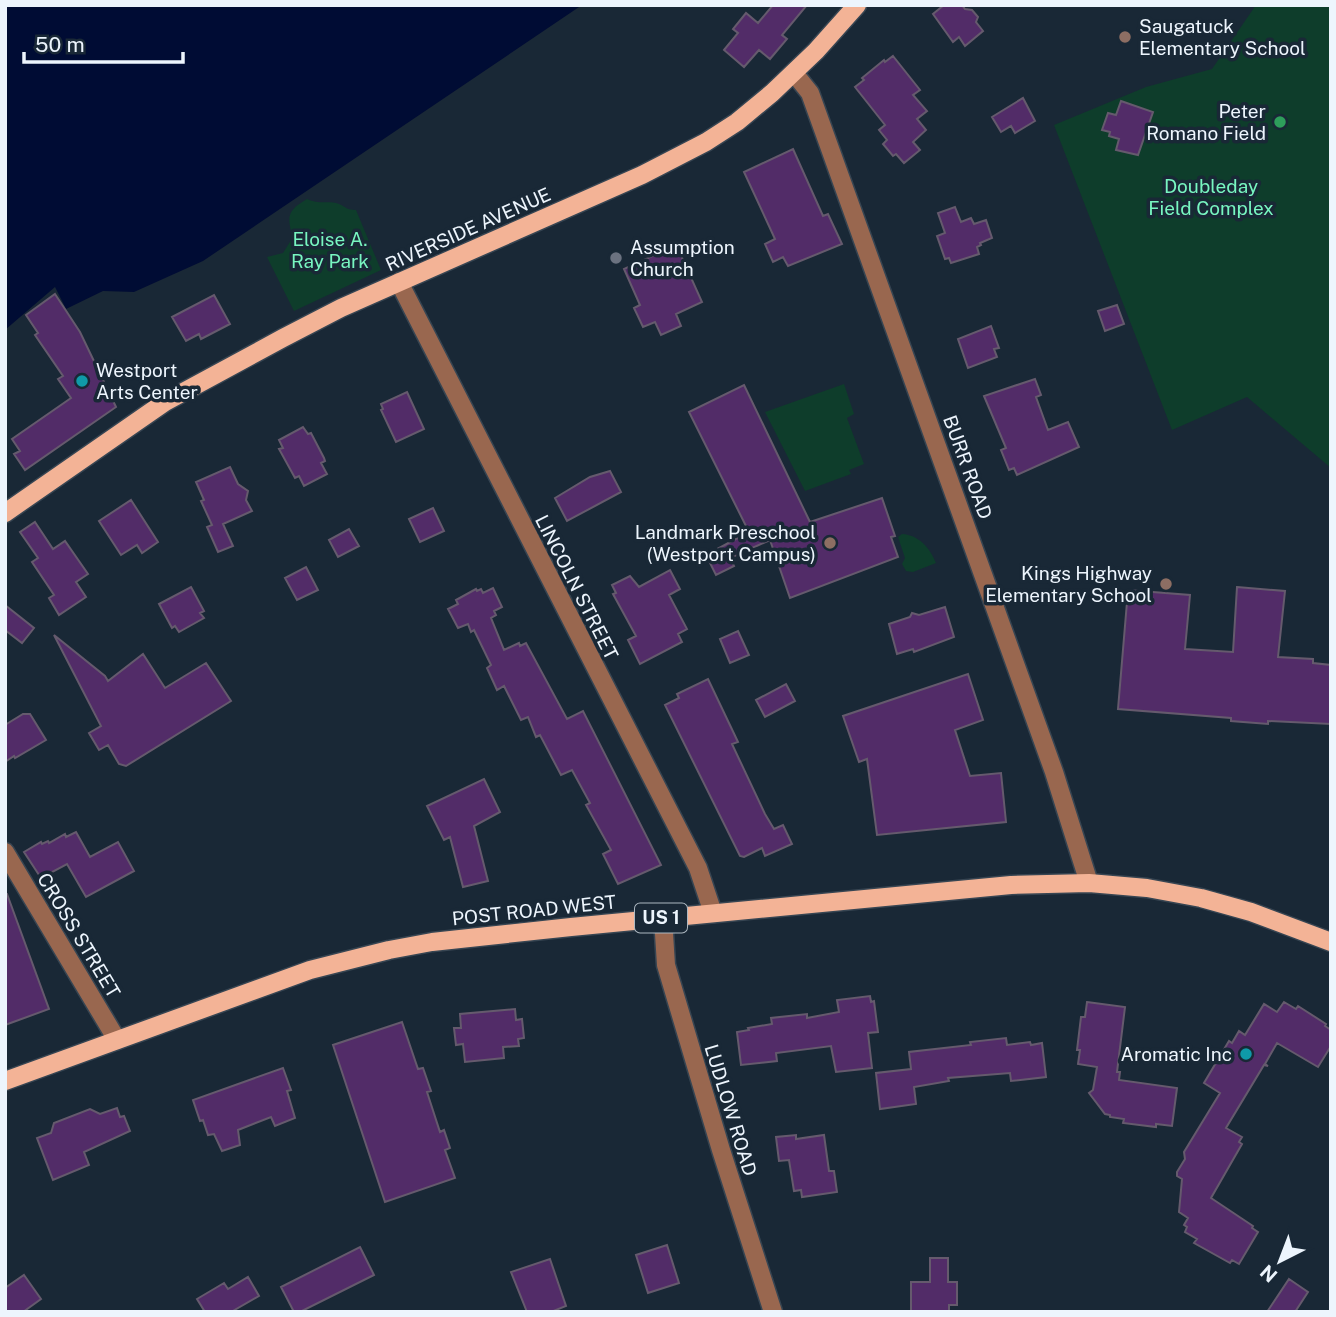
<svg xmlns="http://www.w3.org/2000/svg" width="1336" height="1317" font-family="'Public Sans',sans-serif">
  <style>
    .green { fill: #0e3d2b }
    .water { fill: #000c34 }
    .building { fill: #522c68; stroke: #655a6d; stroke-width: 2 }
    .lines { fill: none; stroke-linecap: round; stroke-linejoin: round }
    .minor-casing { stroke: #374552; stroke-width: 21 }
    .major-casing { stroke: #374552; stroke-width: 21 }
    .minor { stroke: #99674f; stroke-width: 18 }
    .major { stroke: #f3b396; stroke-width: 18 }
    .education-dot { fill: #8d6e63; stroke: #192836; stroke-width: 2.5 }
    .leisure-dot { fill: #2e9e5b; stroke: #192836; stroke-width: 2.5 }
    .worship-dot { fill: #6b7280; stroke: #192836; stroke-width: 2.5 }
    .culture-dot { fill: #0f9aa8; stroke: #192836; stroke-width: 2.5 }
    .labels { text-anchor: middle; stroke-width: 7; stroke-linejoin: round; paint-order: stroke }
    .shield { fill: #192836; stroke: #adb8c1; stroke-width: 2 }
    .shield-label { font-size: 18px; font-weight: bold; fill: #edf5fd }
    .poi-label { font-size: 19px; fill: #edf5fd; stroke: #192836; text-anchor: end }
    .park-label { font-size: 19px; fill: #78f6c1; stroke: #192836 }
    .street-label { font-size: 19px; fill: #edf5fd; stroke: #192836 }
  </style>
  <rect width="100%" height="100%" fill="#192836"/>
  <path class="green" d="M1256 5H1331V468L1247 397 1172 430 1054 125 1146 87 1212 69Z
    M307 199C319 205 329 200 339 204 346 207 347 210 356 210L381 270 294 311 267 257 283 253 293 237C286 216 288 210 307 199Z
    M844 384 854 414 847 418 864 464 849 470 851 474 805 491 765 412Z
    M902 534C919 535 930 548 936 563L913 572 906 571 902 564 905 558 898 537Z"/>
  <path class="water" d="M5 5H582L203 261 134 292 103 291 66 309 55 287 5 330Z"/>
  <path class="building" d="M773 5H807L782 35 787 39 770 59 759 50 744 67 724 50 738 33 733 29 746 13 758 23Z
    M944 5H962L965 9 972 10 978 17 976 22 983 31 965 46 959 37 953 42 933 14Z
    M893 56 920 90 913 95 927 111 917 119 926 130 913 142 920 150 904 163 896 154 893 156 883 144 887 140 879 130 885 125 855 87 864 80 862 78 884 60 885 62Z
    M1023 98 1035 121 1015 133 1011 126 1001 132 992 117Z
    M1121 101 1153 112 1138 155 1116 150 1119 139 1109 136 1110 132 1102 130 1108 113 1116 115Z
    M793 149 823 216 828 214 842 244 788 266 783 257 773 262 765 244 775 239 744 172Z
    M955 207 961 222 971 218 974 224 986 220 992 238 980 243 981 245 977 247 979 254 951 263 949 258 945 259 937 236 945 233 938 213Z
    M672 247 675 253 679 251 702 302 676 314 681 326 661 335 655 322 643 327 634 308 640 305 624 269Z
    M55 294 80 332 116 407 25 470 14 454 20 451 12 439 71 398 58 379 63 376 35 335 38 333 26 315Z
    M214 295 230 324 201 339 199 334 186 341 172 317Z
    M1117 305 1124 324 1105 331 1098 311Z
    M991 326 999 348 994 349 997 357 968 368 958 339Z
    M1035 379 1041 395 1036 397 1048 430 1068 422 1079 447 1017 475 1014 468 1009 470 1001 450 1006 448 984 396Z
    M744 385 810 522 882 498 895 536 891 537 898 557 790 598 770 540 730 558 734 566 716 575 706 555 749 532 689 412Z
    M407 392 424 429 396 442 381 410 383 409 381 404Z
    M303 427 308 434 311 433 324 458 325 461 321 463 327 474 304 486 299 476 295 478 279 449 283 448 279 440Z
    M230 467 238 484 248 491 246 500 252 511 223 524 233 546 218 552 207 527 212 525 201 501 204 500 196 482Z
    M610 471 621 492 567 521 555 498 590 477Z
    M131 500 158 542 142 553 137 545 121 555 99 521Z
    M433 508 444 531 420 542 409 519Z
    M35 522 53 549 65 541 88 574 76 582 86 597 59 615 49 598 54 595 32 562 38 558 20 532Z
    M349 529 359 546 338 557 329 540Z
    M306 567 318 590 297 600 285 578Z
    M670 570 680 589 669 595 687 629 678 634 682 642 640 664 628 640 636 636 613 594 616 593 612 585 630 576 639 587Z
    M191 587 204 611 200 613 204 618 179 632 175 626 172 628 159 604Z
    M1237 587 1285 591 1278 657 1313 659V663L1331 665V724L1268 721V724L1231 721V718L1118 709 1128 590 1190 595 1185 649 1233 652Z
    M493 588 502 607 494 611 496 615 491 618 504 650 519 643 520 646 526 643 567 719 583 711 661 865 618 884 603 854 611 850 586 805 590 803 572 770 561 775 540 735 536 737 528 717 521 720 504 686 497 690 487 668 491 665 474 630 471 632 468 624 458 628 448 609 458 604 456 600 476 589 477 591 481 589 483 593Z
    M5 605 34 628 22 643 5 630Z
    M945 607 954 637 914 652 913 649 897 654 889 624 910 617 912 613 919 615Z
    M738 631 749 655 730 663 720 639Z
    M54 635 105 676 108 681 143 654 165 688 206 663 231 701 126 766 119 764 108 745 99 750 89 733 101 726Z
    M968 674 983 720 955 730 970 776 1001 773 1006 822 877 835 867 759 859 762 843 716Z
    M708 679 738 742 732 744 765 814 774 829 783 825 792 844 765 856 762 848 744 857 740 856 665 705 679 698 677 694Z
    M786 684 795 701 765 717 756 700Z
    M23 714H30L46 740 15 758 14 756 5 762V725Z
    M484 779 500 812 474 826 488 881 463 887 450 837 444 840 427 806Z
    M76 832 90 857 118 842 134 871 86 897 67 864 41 878 24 852 41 842 42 844 48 841 49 843 65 834 66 837Z
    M5 894H7L49 1009 5 1025Z
    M870 996 871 1002 874 1001 878 1032 868 1033 872 1068 836 1072 831 1046 776 1053 777 1061 741 1065 737 1032 749 1030 748 1028 772 1024 771 1018 807 1014V1018L839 1012 837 1000Z
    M1087 1002 1125 1007 1117 1072H1120L1119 1080 1177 1088 1172 1126 1156 1124V1127L1123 1123 1124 1119 1110 1117V1115L1105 1114 1089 1093 1093 1090 1097 1067 1078 1064 1080 1050H1077L1081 1017H1085Z
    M1284 1002 1296 1009 1298 1006 1326 1024 1325 1026 1331 1030V1046L1318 1067 1277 1043 1265 1064 1268 1066 1264 1065 1226 1128 1242 1137 1239 1142 1242 1144 1211 1198 1253 1226 1252 1228 1258 1232 1239 1264 1232 1260 1230 1263 1194 1243 1197 1239 1185 1232 1187 1227 1184 1225 1188 1218 1179 1212 1182 1179 1177 1176V1172L1185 1159 1184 1152 1220 1093 1204 1083 1229 1041 1232 1043 1239 1031 1245 1035 1264 1004 1277 1012Z
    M515 1009 516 1020 522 1019 524 1038 518 1039 519 1046 503 1047 504 1058 465 1062 463 1044 456 1045 454 1028H461L460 1014Z
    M402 1022 418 1069 423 1068 431 1091 427 1092 440 1132 444 1130 450 1148 445 1150 455 1178 385 1202 333 1045Z
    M1006 1038 1007 1045 1030 1042 1031 1045 1042 1043 1046 1077 1011 1081 1010 1073 948 1078 949 1081 914 1087 916 1104 880 1109 876 1073 911 1069 909 1052 971 1045 970 1042Z
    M283 1068 291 1090 287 1091 295 1118 275 1126 271 1117 238 1130 240 1145 222 1151 214 1134 208 1135 203 1120 200 1121 193 1100Z
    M117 1108 120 1117 124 1116 130 1131 84 1152 89 1165 53 1180 37 1138 51 1133 54 1123 90 1109 100 1114Z
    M796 1135V1139L824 1135 829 1171H834L837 1192 802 1197 801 1190 794 1191 789 1160 779 1161 776 1137Z
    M667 1245 679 1283 648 1293 636 1255Z
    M360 1247 374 1275 300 1312H294L281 1287Z
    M930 1258H948V1282H957V1305H949V1312H911V1282H930Z
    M550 1259 566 1306 551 1312H527L511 1272Z
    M24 1275 41 1299 23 1312H5V1288Z
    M248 1277 259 1296 231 1312H205L197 1299 224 1283 228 1289Z
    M1289 1279 1308 1292 1295 1312H1267Z"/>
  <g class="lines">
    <g class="minor-casing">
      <path id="minor" d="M794 73 810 93 1054 772 1089 883
        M399 282 698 868 713 913
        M5 852 117 1040
        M663 918 666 965 721 1150 773 1312"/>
    </g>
    <g class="major-casing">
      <path id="major" d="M5 513 165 402 283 338 341 308 642 175 706 142 737 122 772 93 816 51 857 5
        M5 1081 310 970 389 950 432 942 571 927 1011 885 1089 883 1147 888 1201 898 1251 912 1331 942"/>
    </g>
    <use href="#minor" class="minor"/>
    <use href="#major" class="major"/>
  </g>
  <g class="education-dot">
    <circle cx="1125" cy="37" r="7"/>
    <circle cx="830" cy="543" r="7"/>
    <circle cx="1166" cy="584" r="7"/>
  </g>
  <circle class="leisure-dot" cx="1280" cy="122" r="7"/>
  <circle class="worship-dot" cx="616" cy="258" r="7"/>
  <g class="culture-dot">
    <circle cx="82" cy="381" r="7"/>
    <circle cx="1246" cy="1054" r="7"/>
  </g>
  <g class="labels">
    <rect class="shield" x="635" y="903.5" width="52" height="29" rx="5"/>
    <g class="shield-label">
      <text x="661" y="924">US 1</text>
    </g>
    <g class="poi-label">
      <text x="1139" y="33" text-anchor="start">Saugatuck<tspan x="1139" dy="22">Elementary School</tspan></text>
      <text x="1266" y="118">Peter<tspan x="1266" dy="22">Romano Field</tspan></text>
      <text x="630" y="254" text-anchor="start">Assumption<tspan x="630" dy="22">Church</tspan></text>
      <text x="96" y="377" text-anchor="start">Westport<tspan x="96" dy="22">Arts Center</tspan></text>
      <text x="816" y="539">Landmark Preschool<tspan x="816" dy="22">(Westport Campus)</tspan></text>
      <text x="1152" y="580">Kings Highway<tspan x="1152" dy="22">Elementary School</tspan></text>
      <text x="1232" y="1061">Aromatic Inc</text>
    </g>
    <g class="park-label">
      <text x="1211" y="193">Doubleday<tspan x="1211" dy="22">Field Complex</tspan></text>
      <text x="330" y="246">Eloise A.<tspan x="330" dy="22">Ray Park</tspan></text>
    </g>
    <g class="street-label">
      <text transform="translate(468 229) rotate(-24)" y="7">RIVERSIDE AVENUE</text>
      <text transform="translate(968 467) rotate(70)" y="7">BURR ROAD</text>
      <text transform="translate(577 587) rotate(63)" y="7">LINCOLN STREET</text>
      <text transform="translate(534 910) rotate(-6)" y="7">POST ROAD WEST</text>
      <text transform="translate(79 935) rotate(59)" y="7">CROSS STREET</text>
      <text transform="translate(731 1110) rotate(73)" y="7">LUDLOW ROAD</text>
    </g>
  </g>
  <rect width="1336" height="1317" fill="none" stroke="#edf5fd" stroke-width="14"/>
  <g transform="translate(1280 1261) rotate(222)" stroke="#192836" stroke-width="5" paint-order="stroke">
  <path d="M0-5L12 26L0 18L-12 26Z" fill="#edf5fd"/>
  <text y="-10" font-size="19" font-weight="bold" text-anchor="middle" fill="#edf5fd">N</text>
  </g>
  <path d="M24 52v10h159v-10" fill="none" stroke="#edf5fd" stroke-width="3.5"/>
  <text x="35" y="52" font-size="21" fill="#edf5fd" stroke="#192836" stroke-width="5" paint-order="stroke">50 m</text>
</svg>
